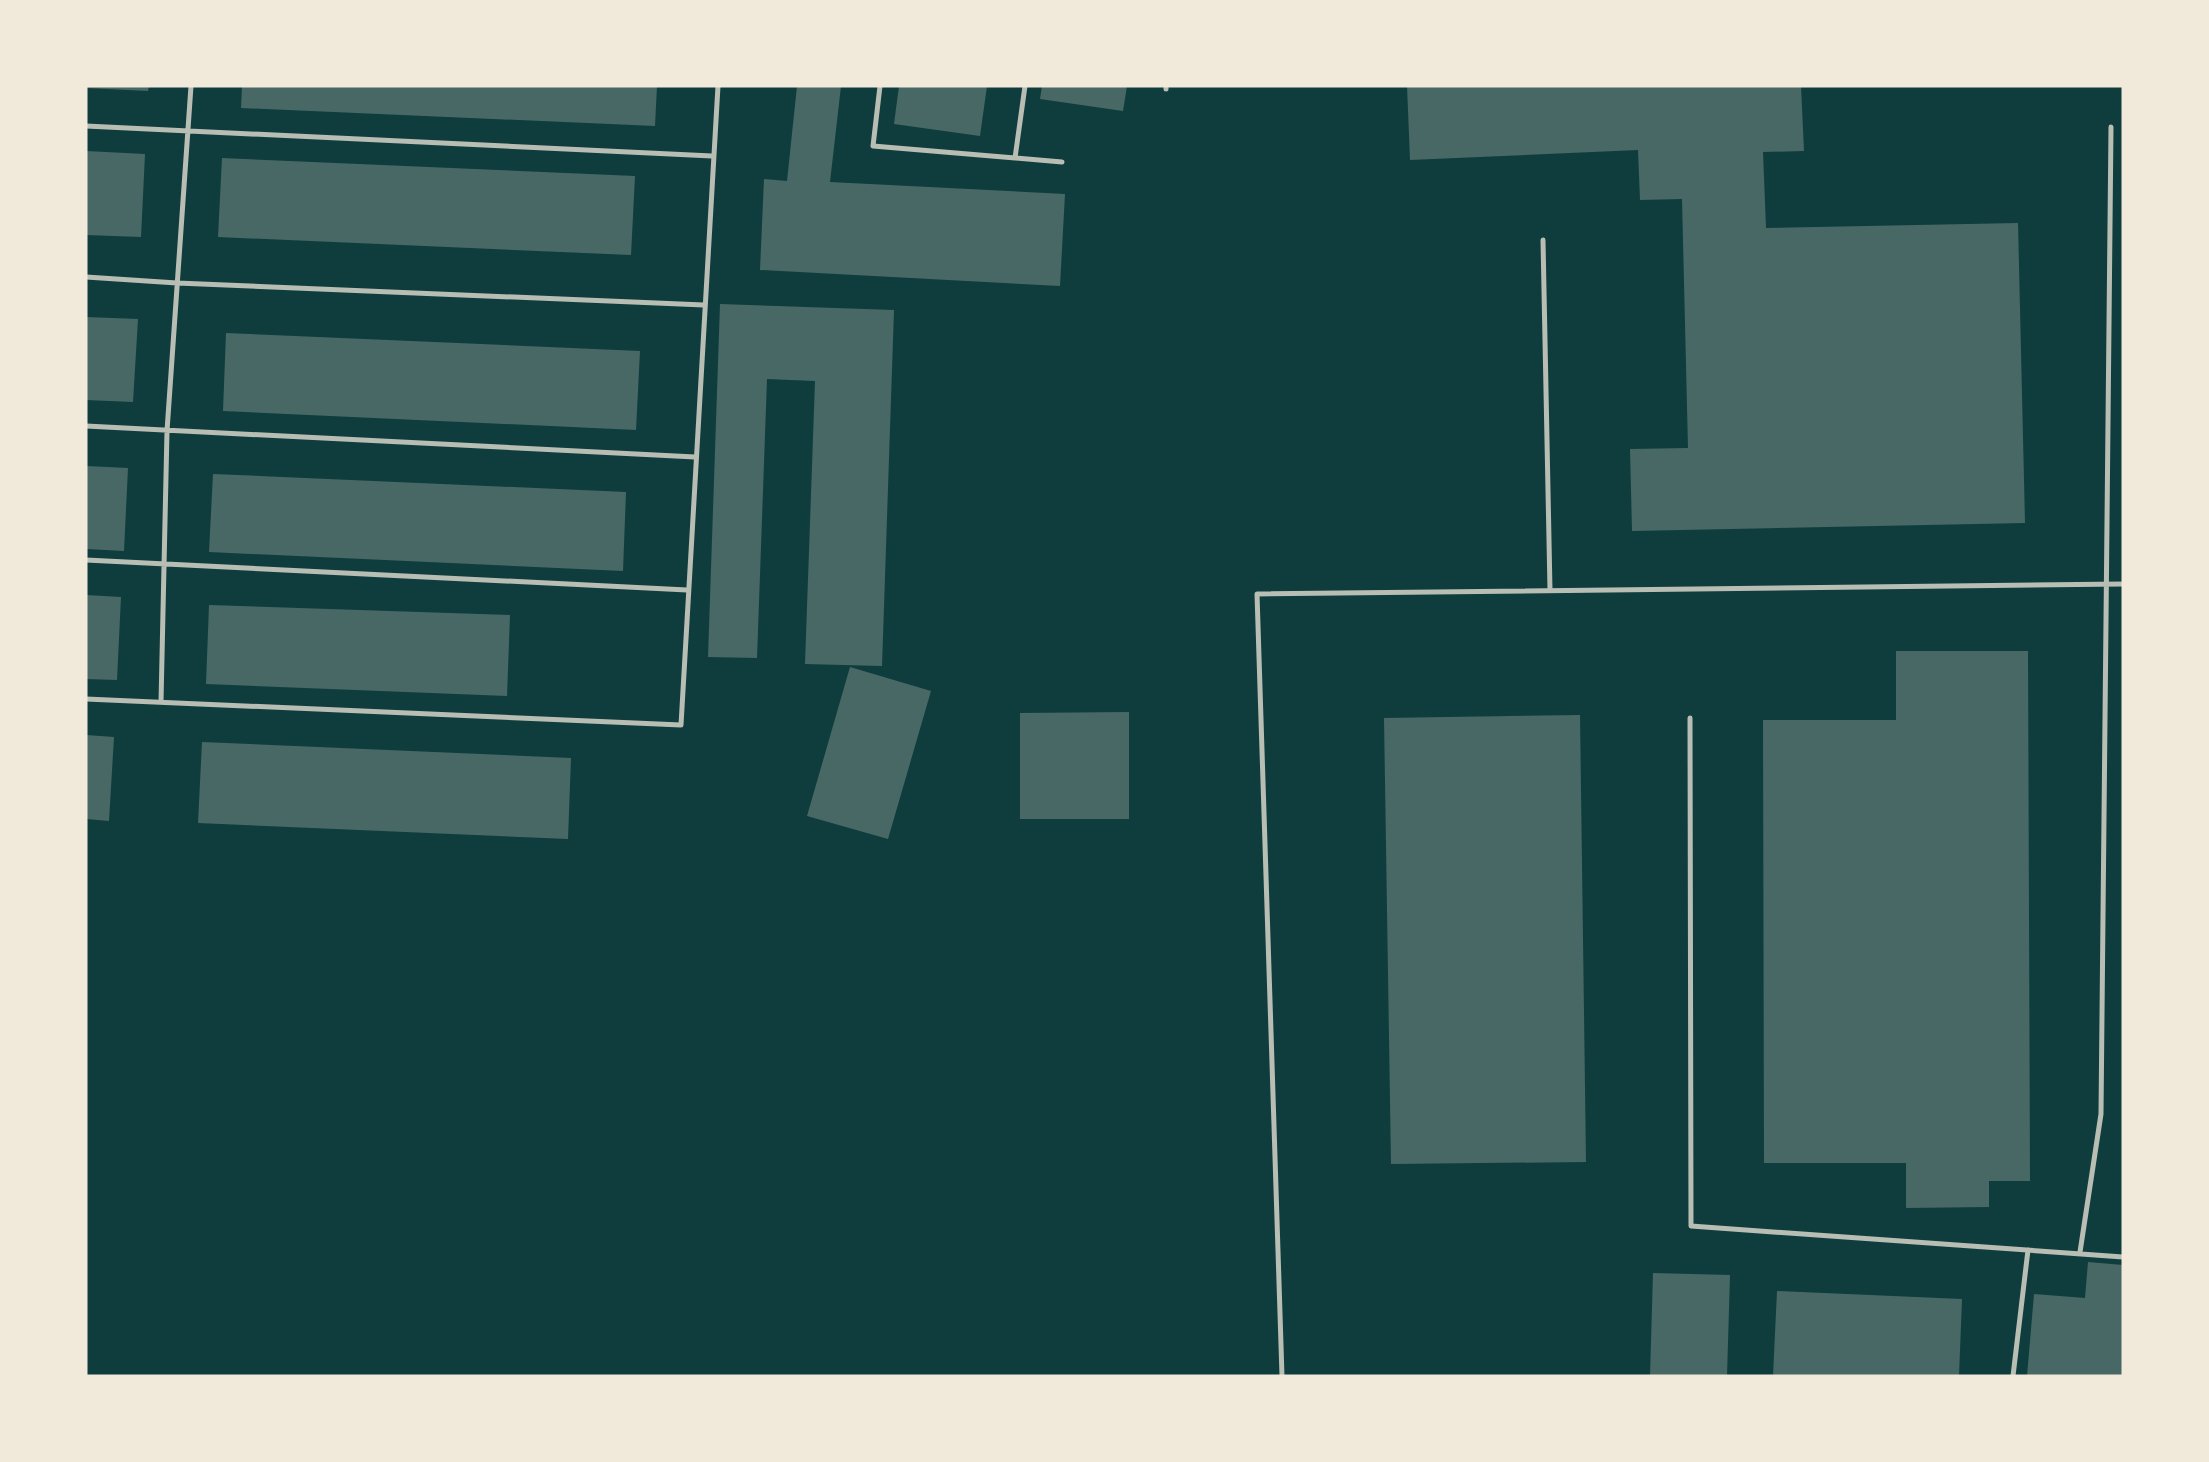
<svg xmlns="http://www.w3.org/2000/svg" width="2209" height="1462" font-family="'Open Sans',sans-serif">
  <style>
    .building { fill: #486865 }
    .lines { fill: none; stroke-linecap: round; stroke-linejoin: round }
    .service { stroke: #b8beb3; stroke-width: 5 }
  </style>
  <rect width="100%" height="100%" fill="#0f3d3e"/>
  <path class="building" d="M86 86H149L148 91 86 88Z
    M242 86H657L655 126 241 108Z
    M797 86H841L830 182 1065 194 1060 286 760 270 764 179 787 181Z
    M899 86H987L980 136 894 124Z
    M1042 86H1127L1123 111 1040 99Z
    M1407 86H1801L1804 151 1763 152 1766 228 2018 223 2025 523 1632 531 1630 449 1688 448 1682 199 1640 200 1638 150 1410 160Z
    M86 151 145 154 141 237 86 235Z
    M222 158 635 176 631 255 218 237Z
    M720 304 894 310 882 666 805 664 815 381 767 379 757 658 708 657Z
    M86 317 138 319 133 402 86 400Z
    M226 333 640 351 636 430 223 411Z
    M86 466 128 468 124 551 86 549Z
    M213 474 626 492 623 571 209 552Z
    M86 595 121 597 117 680 86 679Z
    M209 605 510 615 507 696 206 684Z
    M1896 651H2028L2030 1181H1989V1207L1906 1208V1163H1764L1763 720H1896Z
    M850 667 931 691 888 839 807 816Z
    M1129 712V819H1020V713Z
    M1580 715 1586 1162 1391 1164 1384 718Z
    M86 735 114 737 109 821 86 819Z
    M202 742 571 758 568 839 198 823Z
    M2088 1262 2123 1265V1376H2027L2034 1294 2085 1298Z
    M1653 1273 1730 1275 1727 1376H1650Z
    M1777 1291 1962 1299 1959 1376H1773Z"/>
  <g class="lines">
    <path class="service" d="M880 86 873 146 1062 162
      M1166 89V86
      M86 126 712 156
      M1015 158 1025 86
      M1543 240 1550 590
      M86 277 177 283 704 305
      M86 426 695 457
      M86 560 687 590
      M86 699 681 725 718 86
      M161 702 167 431 191 86
      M1690 718 1691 1226 2123 1257
      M2080 1252 2101 1114 2111 127
      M1282 1376 1257 594 2123 584
      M2013 1376 2028 1250"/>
  </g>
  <rect width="2209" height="1462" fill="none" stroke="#f1e9da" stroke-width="175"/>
</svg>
